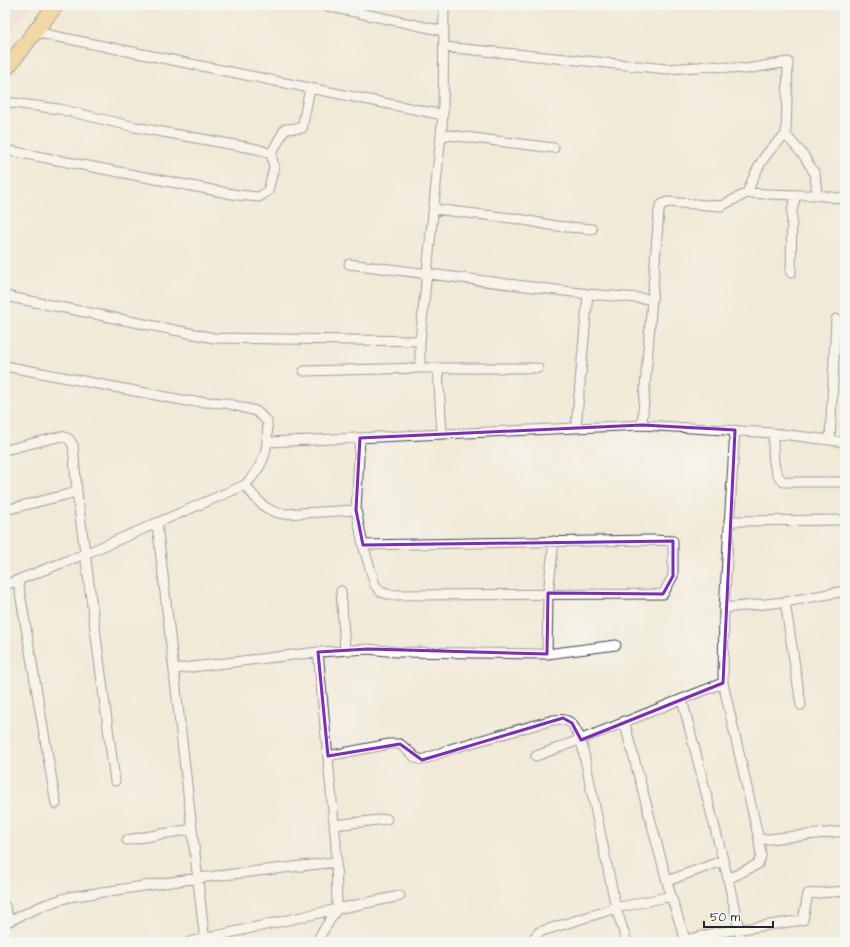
<svg xmlns="http://www.w3.org/2000/svg" width="850" height="947" font-family="'Architects Daughter',sans-serif">
  <style>
    .built { fill: #f6cfd9 }
    .lines { fill: none; stroke-linecap: round; stroke-linejoin: round }
    .street-casing { stroke: #414052; stroke-width: 11 }
    .primary-casing { stroke: #414052; stroke-width: 17 }
    .street { stroke: #fff; stroke-width: 9 }
    .primary { stroke: #f2c26a; stroke-width: 15 }
    .marked { fill: none; stroke: #7b2cbf; stroke-width: 3; stroke-linejoin: round }
  </style>
  <rect width="100%" height="100%" fill="#f6f6f2"/>
  <filter id="ink" filterUnits="userSpaceOnUse"><feTurbulence type="fractalNoise" baseFrequency=".025" numOctaves="2"/><feDisplacementMap in="SourceGraphic" scale="8" xChannelSelector="R" yChannelSelector="G"/><feConvolveMatrix kernelMatrix="1 2 1 2 8 2 1 2 1" color-interpolation-filters="sRGB"/></filter>
  <filter id="wash" filterUnits="userSpaceOnUse"><feTurbulence type="fractalNoise" baseFrequency=".012" numOctaves="4" result="noise"/><feDisplacementMap in="SourceGraphic" scale="16" xChannelSelector="R" yChannelSelector="G"/><feGaussianBlur stdDeviation="0.9" result="paint"/><feColorMatrix in="noise" values="0 0 0 0 0 0 0 0 0 0 0 0 0 0 0 0 0 1.4 0 .05"/><feComposite in="paint" operator="in"/></filter>
  <g filter="url(#wash)">
    <rect width="100%" height="100%" fill="#f1ead7"/>
    <path class="built" d="M5 5H30L5 42Z"/>
  </g>
  <g filter="url(#ink)">
    <g class="lines">
      <g class="street-casing">
        <path id="street" d="M322 5 444 31
          M34 32 443 115
          M444 47 667 69 711 66 746 69 788 62 786 135 804 156 815 174 817 195
          M5 102 59 109 135 127 257 149 271 154 274 167 268 191 259 197 238 195 5 150
          M441 134 554 148
          M271 154 285 129 302 128 310 88
          M747 193C757 168 764 152 786 135
          M434 209 519 219 555 226 592 229
          M349 264 588 294 651 299
          M791 273 792 211 796 195H817L845 199
          M5 296 214 338 420 341
          M5 366 187 401 225 403 256 411 267 421C269 448 265 465 245 485L85 554 5 585
          M420 368V341L443 115 444 5
          M438 368 442 434
          M304 371 420 368H538
          M642 425 659 211 661 205 667 202 721 206 747 193 796 195
          M576 427 588 294
          M773 433C774 448 770 472 784 482H845
          M830 440 836 319
          M268 442 642 425 773 433 845 442
          M5 450 62 436 69 439 73 445 77 492 115 781
          M245 485C256 499 265 512 284 514L356 510 363 545 652 540 673 541V576L663 594 391 595 381 592 375 585 363 545
          M5 510 77 492
          M356 510 360 438
          M729 521 845 520
          M157 523 205 942
          M18 581 56 804
          M341 591 345 650
          M785 602 801 705
          M724 608 785 602 845 591
          M318 652 336 844 337 909 400 896
          M547 654 548 593 554 541
          M175 669 318 652 368 649 397 652 547 654 616 645
          M682 699 728 879 742 942
          M624 721 671 896 686 942
          M328 756 389 744H400L415 757 422 760 450 749 553 720C572 717 573 725 581 740L616 908 627 942
          M536 756C599 734 660 707 723 683
          M334 825 387 819
          M127 840 192 829
          M759 840 845 831
          M728 879 758 864 761 856 759 840 723 683 724 608 735 430
          M667 881 722 861
          M5 906 9 921
          M5 923 44 905 69 897 198 878 336 862
          M685 940 714 933 803 920 808 894 845 891
          M189 942 337 909
          M316 942 337 909
          M534 942 535 937 539 932 616 908 671 896"/>
      </g>
      <g class="primary-casing">
        <path id="primary" d="M5 70 56 5"/>
      </g>
      <use href="#street" class="street"/>
      <use href="#primary" class="primary"/>
    </g>
  </g>
  <path d="M0 0H850V947H0ZM642 425 735 430 723 683 581 740 572 723 563 718 422 760 400 744 328 756 318 652 368 649 547 654 548 593 663 594 673 576V541L363 545 356 510 360 438Z" fill="#f1ead7" fill-opacity=".55" fill-rule="evenodd"/>
  <path class="marked" d="M642 425 735 430 723 683 581 740 572 723 563 718 422 760 400 744 328 756 318 652 368 649 547 654 548 593 663 594 673 576V541L363 545 356 510 360 438Z"/>
  <rect width="850" height="947" fill="none" stroke="#f6f6f2" stroke-width="20"/>
  <path d="M704 921v6h69v-6" fill="none" stroke="#22223b" stroke-width="2"/>
  <text x="710" y="921" font-size="12" fill="#22223b" stroke="#f6f6f2" stroke-width="3" paint-order="stroke">50 m</text>
</svg>
